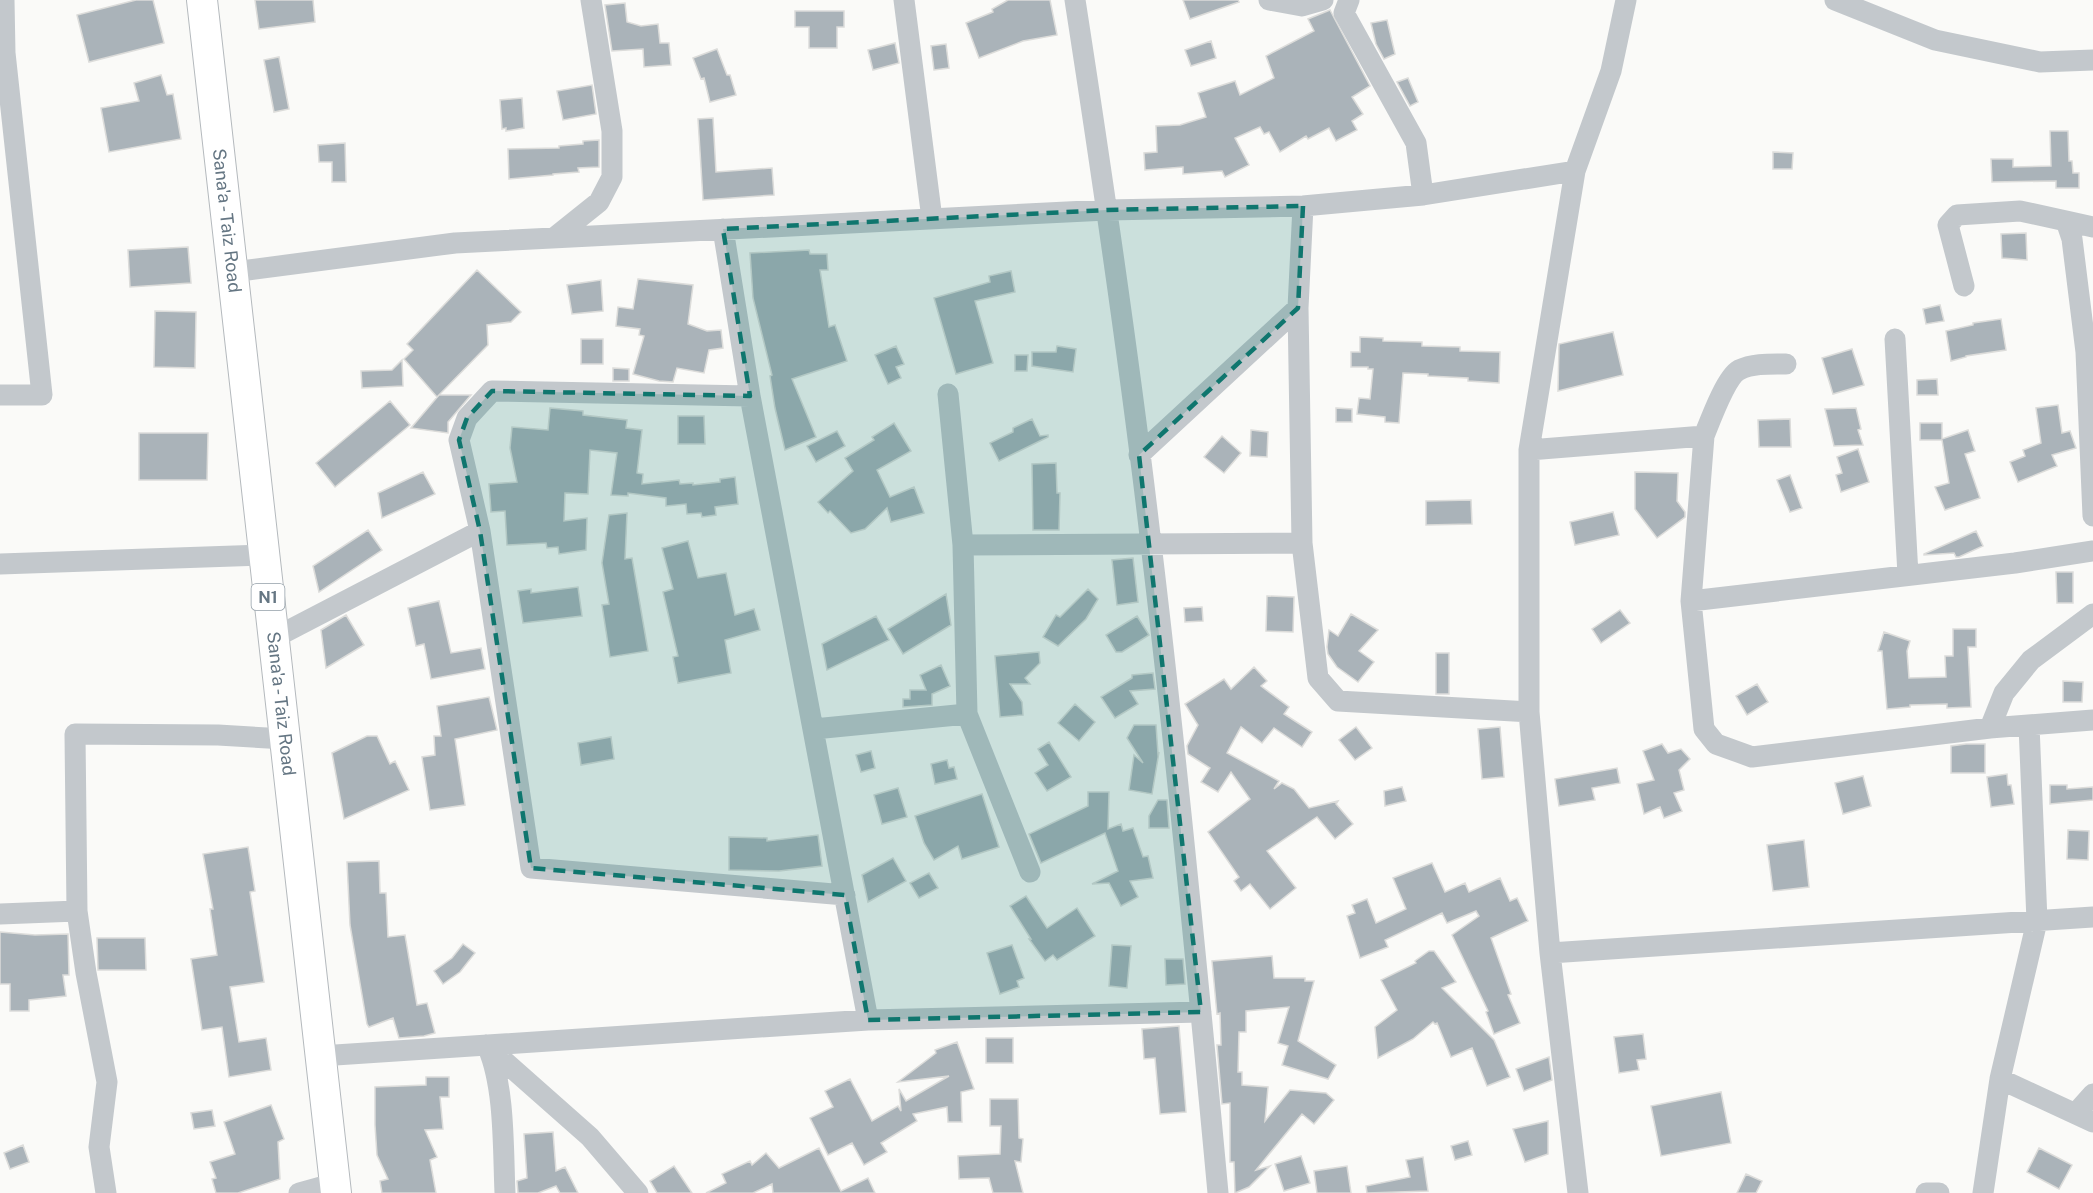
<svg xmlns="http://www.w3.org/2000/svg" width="2093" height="1193" font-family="'Public Sans',sans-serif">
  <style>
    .building { fill: #aab3b9; stroke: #dcdcda; stroke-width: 1.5 }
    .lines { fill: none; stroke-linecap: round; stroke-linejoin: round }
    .highway-casing { stroke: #b4b9bd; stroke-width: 32 }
    .minor { stroke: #c3c8cc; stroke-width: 21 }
    .highway { stroke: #fff; stroke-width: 30 }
    .marked { fill: #0f766e; fill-opacity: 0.2; stroke: #0f766e; stroke-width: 4.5; stroke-dasharray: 12 8; stroke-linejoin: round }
    .labels { text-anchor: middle; stroke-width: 6; stroke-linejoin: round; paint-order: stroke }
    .shield { fill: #fff; stroke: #939fa8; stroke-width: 1.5 }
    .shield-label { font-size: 16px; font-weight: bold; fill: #657683 }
    .street-label { font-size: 18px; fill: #657683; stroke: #fff }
  </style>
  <rect width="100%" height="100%" fill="#fafaf8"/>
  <path class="building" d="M136 0H153L164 43 89 62 77 15Z
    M255 0H313L315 22 259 29Z
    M1008 0H1050L1057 35 1023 41 979 58 966 23 993 12 992 9Z
    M1183 0H1238L1239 2 1190 19Z
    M625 3 627 22 641 26 658 24 660 43H669L671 65 644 67 643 49 612 51 605 5Z
    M1330 10 1370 86 1352 97 1363 114 1352 121 1357 130 1336 141 1329 128 1308 139 1306 136 1280 152 1269 132 1264 134 1260 127 1235 138 1249 165 1225 177 1222 171 1183 174V167L1145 170 1144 153 1157 152 1156 126 1180 125 1206 117 1198 93 1235 81 1240 95 1274 78 1266 56 1314 31 1308 19Z
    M795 11H844V27H837V48H809V27H795Z
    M1387 20 1395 54 1384 59 1376 44 1371 23Z
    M1211 41 1216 58 1191 66 1185 50Z
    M895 43 899 63 873 70 868 50Z
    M946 44 949 68 934 70 931 46Z
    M717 49 727 75H730L736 95 710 102 704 78 701 79 693 58Z
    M279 57 289 109 274 112 264 60Z
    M161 75 167 95 173 94 181 139 109 152 101 108 139 101 134 83Z
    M1408 78 1418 102 1410 106 1397 82Z
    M592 85 596 114 563 120 557 91Z
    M522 98 524 128 506 131V128L502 129 500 100Z
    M713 118 716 172 772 168 774 195 703 200 698 119Z
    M2050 131H2068L2069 161H2072L2073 173H2079V188H2056V181L1992 182 1991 159H2013V167L2051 166Z
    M599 140V167L578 168 579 172 553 174V175L509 179 508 149 559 148V146L583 144V141Z
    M345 143 346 182H332V162H319L318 145Z
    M1773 152 1793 153 1792 169H1773Z
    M2026 233 2027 260 2002 258 2001 234Z
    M188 247 191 283 130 287 128 250Z
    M809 250 810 254H827L828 270H820L829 327 835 325 847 361 792 379 816 437 785 450 775 408 770 376 772 375 753 298 750 253Z
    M477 270 521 312 511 322 487 325 488 345 437 397 404 359 413 350 407 344Z
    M1011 271 1015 292 975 301 993 363 956 374 934 298 990 282 989 276Z
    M638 279 693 285 688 324 707 331 721 330 723 348 709 350 704 373 677 368 673 382 659 381 633 374 644 336 639 335 640 329 616 326 618 307 633 309Z
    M601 280 603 311 572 314 567 285Z
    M1940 305 1944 321 1926 324 1923 309Z
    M155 311 196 312 195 368 154 367Z
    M2001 319 2006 350 1966 356V357L1951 361 1946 331 1973 325V323Z
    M1613 332 1623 375 1558 391 1559 344Z
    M1360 337 1383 338V341L1422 342V346L1460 347V351L1500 352 1499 383 1468 381V378L1428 376V374L1403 373 1399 423 1385 422V417L1357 414 1359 398 1370 399 1373 369H1368V367H1351V352H1360Z
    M581 339H603V364H581Z
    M896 346 904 364 896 367 901 378 888 384 875 355Z
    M1057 346 1076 349 1073 372 1032 366V352H1056Z
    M1852 349 1864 385 1833 394 1822 358Z
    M1015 355H1028L1027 371H1015Z
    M402 360 403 386 362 388 361 371 392 370Z
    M613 368 629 369V381H613Z
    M1937 379 1938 395H1917V380Z
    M439 395H471L448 422V433L411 428Z
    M390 401 410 425 335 487 316 463Z
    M2058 405 2062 433 2070 431 2076 448 2052 455 2057 466 2018 482 2010 462 2025 456 2023 450 2041 443 2036 408Z
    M550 408 583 411V415L627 420 626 428 642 430 637 473 643 474 642 484 679 480 680 484 693 483V485L720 482V479L735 477 738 504 715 507 716 515 702 517 701 513 687 514 686 504 666 506V498L628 493V496L611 495 617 453 590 450 588 494 565 493 564 521 587 518 586 550 559 554 558 547 547 548 546 543 507 545 505 511 491 512 489 484 517 482 510 448 512 427 548 430Z
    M1336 408 1352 409V422H1336Z
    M1856 408 1861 429 1858 430 1863 445 1834 446 1825 409Z
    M678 416H704L705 444H678Z
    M1032 419 1040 436 1048 435V437L999 461 990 443 1013 432V428Z
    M1790 419 1791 447H1759L1758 420Z
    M894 423 911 451 877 470 890 497 914 487 924 513 891 522 887 508 865 529 851 533 830 511 828 513 818 502 853 471 845 458 874 440 872 437Z
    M1920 423H1942V439L1968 430 1975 451 1965 454 1980 498 1945 510 1935 487 1949 483 1942 440H1920Z
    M1251 430 1268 432 1267 457 1250 456Z
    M837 431 845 446 816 462 807 446Z
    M139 433H208L207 480H139Z
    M1222 436 1241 453 1224 473 1204 457Z
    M1858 449 1869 482 1841 492 1836 475 1842 473 1837 457Z
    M1056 463 1057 493H1060L1059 530H1033L1032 464Z
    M423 472 435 494 382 518 378 493Z
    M1635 472 1678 473 1677 501 1685 512V517L1657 538 1635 509Z
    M1790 475 1802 508 1790 512 1777 480Z
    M1471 500 1472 524 1426 525V501Z
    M1613 512 1619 535 1575 545 1570 522Z
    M627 513 625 559 632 558 648 651 610 657 602 605 609 604 602 563 609 515Z
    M368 530 382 550 319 592 313 566Z
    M1976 531 1983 546 1959 557H1956L1954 553 1924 555V554Z
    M688 541 698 578 726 573 735 615 754 609 760 630 725 640 731 673 678 683 673 657 678 656 663 592 673 589 662 548Z
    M1133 558 1138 602 1117 605 1112 560Z
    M2056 572H2073V603H2057Z
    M578 587 582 616 523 623 518 591 531 589V593Z
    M1088 589 1098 599 1086 619 1058 646 1043 637 1056 615 1060 617Z
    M946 594 951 625 903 654 888 629Z
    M1267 596 1294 597 1293 632 1266 631Z
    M439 601 451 653 481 648 485 669 431 679 424 644 416 646 408 608Z
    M1202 607 1203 621 1185 622 1184 608Z
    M1620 610 1630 623 1601 643 1592 629Z
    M1351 614 1378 630 1359 651 1374 662 1358 682 1337 667 1328 654 1327 647 1329 630 1338 636Z
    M346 615 364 645 326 668 321 630Z
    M876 616 889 640 827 670 822 644Z
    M1137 616 1149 635 1122 652H1116L1106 635Z
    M1953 629H1976V647H1968L1971 707 1947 708V704L1910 705V707L1887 709 1882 651H1878L1884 632 1910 641 1907 651 1909 678 1946 677 1945 656H1953Z
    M1039 652 1040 663 1025 678 1030 684H1010L1022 702 1023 715 1000 717 995 656Z
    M1436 653H1449V694H1436Z
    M941 665 950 686 932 694V705L903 707V699H910V690H926L920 675Z
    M1254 667 1267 681 1261 686 1289 707 1284 714 1312 732 1302 747 1274 728 1262 743 1241 727 1227 753 1279 781 1274 789 1282 783 1294 789 1309 808 1338 801 1336 804 1353 824 1335 839 1317 817 1267 851 1296 888 1270 909 1250 884 1241 891 1234 881 1239 877 1208 832 1250 799 1231 772 1218 792 1201 782 1210 768 1188 754 1187 746 1198 725 1185 704 1224 679 1231 689Z
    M1153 673 1155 689 1130 691 1138 704 1115 718 1101 697 1132 678V675Z
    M2063 681 2083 682 2082 702H2063Z
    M1757 684 1768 702 1747 715 1736 696Z
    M489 697 497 730 455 739 465 805 430 810 422 757 435 755 434 736H441L437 706Z
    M1075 704 1095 722 1079 741 1058 723Z
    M1134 725H1156L1158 754 1159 752 1152 794 1129 790 1134 755 1143 763 1127 738Z
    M1356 727 1372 748 1355 760 1339 740Z
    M1500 727 1504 777 1482 779 1478 729Z
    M367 736H377L390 764 395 761 409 790 344 819 332 753Z
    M611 737 614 759 581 765 578 743Z
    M1049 742 1071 777 1047 791 1035 773 1048 765 1038 749Z
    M1662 744 1668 753 1681 749 1690 759 1679 770 1684 790 1674 793 1682 811 1664 818 1660 807 1644 814 1637 784 1654 780 1643 751Z
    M1966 744H1985V773H1951V746Z
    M871 751 875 768 861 772 856 755Z
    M947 760 949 768 954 767 957 779 935 784 931 764Z
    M1617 768 1620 783 1592 788 1595 800 1559 806 1555 779Z
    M2007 774 2008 785H2011L2014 804 1991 807 1987 777Z
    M1863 776 1871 806 1843 814 1835 783Z
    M2050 785H2067V789L2093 787V800L2050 804Z
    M1402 787 1406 801 1385 806 1384 791Z
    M898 788 907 817 882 824 874 795Z
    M1088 792H1109L1108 829 1121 824 1123 831 1133 828 1143 857 1148 856 1153 878 1130 881 1138 897 1121 906 1109 883 1092 884 1118 871 1105 833 1041 863 1029 834 1088 806Z
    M982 794 999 847 962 859 958 846 934 860 924 843 915 816Z
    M1158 800H1167L1169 828H1149V816Z
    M2068 830 2089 831 2088 860 2067 859Z
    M818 835 822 866 779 871 729 870V837L767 838V841Z
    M1804 840 1809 887 1773 891 1767 845Z
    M248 847 255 891 250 892 264 982 230 987 239 1042 266 1038 271 1070 229 1077 222 1027 202 1030 191 959 217 955 210 909H213L203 854Z
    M893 858 906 881 868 902 862 875Z
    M379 861 380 893H386L388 937 405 935 417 1005 427 1003 435 1033 424 1036 399 1038 393 1018 369 1027 367 1024 350 925 347 862Z
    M1432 863 1445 892 1465 883 1469 892 1500 878 1510 901 1517 898 1528 921 1491 938 1511 994 1508 995 1520 1023 1494 1034 1486 1012 1488 1011 1452 935 1479 916 1476 911 1447 923 1442 913 1385 940 1388 947 1360 958 1347 916 1355 913 1352 905 1367 899 1376 923 1406 909 1393 878Z
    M929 873 938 888 919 898 910 883Z
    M1026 896 1047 928 1077 908 1095 936 1057 960 1053 955 1045 961 1029 939H1031L1010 906Z
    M0 932 35 935 68 934 69 975H63L66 996 29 1000V1011H10V984H0Z
    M97 938H145L146 970H98Z
    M463 944 475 953 460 972 443 984 434 971 452 958Z
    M1012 945 1024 978 1017 981 1019 987 1000 994 987 953Z
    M1112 945 1131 946 1127 988 1109 986Z
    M1429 951H1434L1456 982 1442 988 1494 1040 1510 1077 1487 1086 1472 1048 1451 1057 1437 1023 1435 1024 1433 1022 1413 1039 1378 1058 1375 1027 1397 1010 1381 980 1416 963 1415 961Z
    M1272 956 1274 978H1305V981H1314L1298 1041 1336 1065 1328 1079 1282 1065 1288 1046 1278 1043 1289 1007 1246 1011V1032H1239L1238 1072H1242V1085L1268 1087 1265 1121 1290 1090 1326 1093 1334 1100 1314 1124 1302 1114 1256 1170 1270 1166 1249 1187 1235 1193 1234 1162H1230V1103L1222 1104 1217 1045H1221L1220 1013 1217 1014 1212 961Z
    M1165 959H1183L1185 984 1166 985Z
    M1179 1026 1186 1112 1160 1114 1155 1058 1144 1059 1142 1029Z
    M1643 1034 1646 1059 1637 1060 1639 1070 1619 1073 1614 1037Z
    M986 1038H1013V1063H986Z
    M957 1042 974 1089 961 1092 962 1122H948L947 1107 913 1114 917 1121 881 1143 887 1152 864 1165 852 1143 828 1155 810 1118 833 1107 825 1091 850 1079 872 1121 898 1106 901 1111 899 1089 906 1101 949 1076 898 1082 936 1053 935 1050Z
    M1549 1057 1552 1080 1524 1091 1516 1069Z
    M426 1077H449V1097H440L443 1129 425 1130 437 1157 430 1160 436 1193H382L380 1181 388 1179 377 1155 375 1125V1087L426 1085Z
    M1721 1092 1731 1143 1661 1156 1651 1106Z
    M990 1099H1018L1019 1138 1023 1139 1021 1162 1015 1161 1023 1193H993L989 1178 959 1179 958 1156 1000 1154 1001 1126H990Z
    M271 1105 284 1139 278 1142 280 1179 238 1193H216L212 1179 216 1178 210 1162 235 1154 224 1122Z
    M212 1110 215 1126 194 1129 191 1113Z
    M1548 1121V1154L1525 1162 1513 1129Z
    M553 1132 556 1171 565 1167 578 1193H560L556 1186 538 1193H518L517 1181 527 1178 524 1134Z
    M1468 1141 1472 1155 1455 1160 1451 1146Z
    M23 1145 29 1162 10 1169 4 1153Z
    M819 1148 841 1191 868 1178 875 1193H773L772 1184 753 1193H706L726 1183 722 1174 750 1161 752 1165 766 1153 779 1168Z
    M2039 1148 2072 1165 2059 1189 2027 1172Z
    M1301 1156 1310 1183 1284 1191 1275 1164Z
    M1423 1157 1428 1191 1367 1193 1366 1186 1410 1177 1406 1160Z
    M674 1166 692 1193H657L650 1181Z
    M1347 1166 1351 1193H1317L1314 1171Z
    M1746 1174 1762 1181 1756 1193H1737Z"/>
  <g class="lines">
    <g class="highway-casing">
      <g id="highway">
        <path id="s1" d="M202 0 336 1193"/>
      </g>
    </g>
    <path class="minor" d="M904 0 932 219
      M1075 0C1103 181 1130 362 1151 544 1177 760 1198 977 1218 1193
      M1269 0 1302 6 1323 0
      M1349 0 1344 13 1416 143 1423 195
      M1835 0 1935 40 2040 62 2093 60
      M2066 221 2093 227
      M723 229 750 396 868 1020
      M554 238 599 202 612 177V131L591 0
      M233 272 455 243 1107 210 1303 206 1423 195 1575 171
      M1964 286 1948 225 1957 215 2020 211 2066 221 2072 239 2086 352 2093 516
      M1895 339 1908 575
      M948 394 963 545 1302 543 1318 678 1338 701 1529 712
      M0 395H42L5 53 4 0
      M1704 436 1691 601 1704 729 1716 744 1752 757 1990 728 2093 720
      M1529 450 1704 436C1710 421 1726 377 1739 370 1753 363 1771 364 1786 364
      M1139 455 1298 308
      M480 531 531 868 845 895
      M1302 543 1298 308 1303 206
      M0 564 263 555
      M1691 601 2015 563 2093 551
      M274 638 480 531 459 440 467 418 492 391 750 396
      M967 714 1030 872
      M1990 728 2004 693 2031 660 2093 614
      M814 729 967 714 963 545
      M77 911 86 973 107 1082 99 1147 106 1193
      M0 914 77 911 75 734 218 735 285 739
      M1550 953 2093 917
      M486 1045 590 1137 638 1193
      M488 1048C505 1088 503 1149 505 1193
      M320 1056 868 1020 1201 1012
      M2000 1079 2037 921 2029 725
      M2076 1113 2093 1094
      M299 1193 335 1183
      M1578 1193 1550 953 1529 712V450L1575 171 1611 71 1626 0
      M1926 1193H1939
      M1983 1193 2000 1079 2093 1122"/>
    <use href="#highway" class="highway"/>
  </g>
  <path class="marked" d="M1303 206 1298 308 1139 455 1201 1012 868 1020 845 895 531 868 480 531 459 440 467 418 492 391 750 396 723 229 1107 210Z"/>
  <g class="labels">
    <rect class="shield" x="251.5" y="584" width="33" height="26" rx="4.5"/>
    <g class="shield-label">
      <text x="268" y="603">N1</text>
    </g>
    <g class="street-label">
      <text dy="6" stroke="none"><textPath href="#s1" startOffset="222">Sana'a - Taiz Road</textPath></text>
      <text dy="6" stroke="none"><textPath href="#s1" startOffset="708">Sana'a - Taiz Road</textPath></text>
    </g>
  </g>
</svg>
